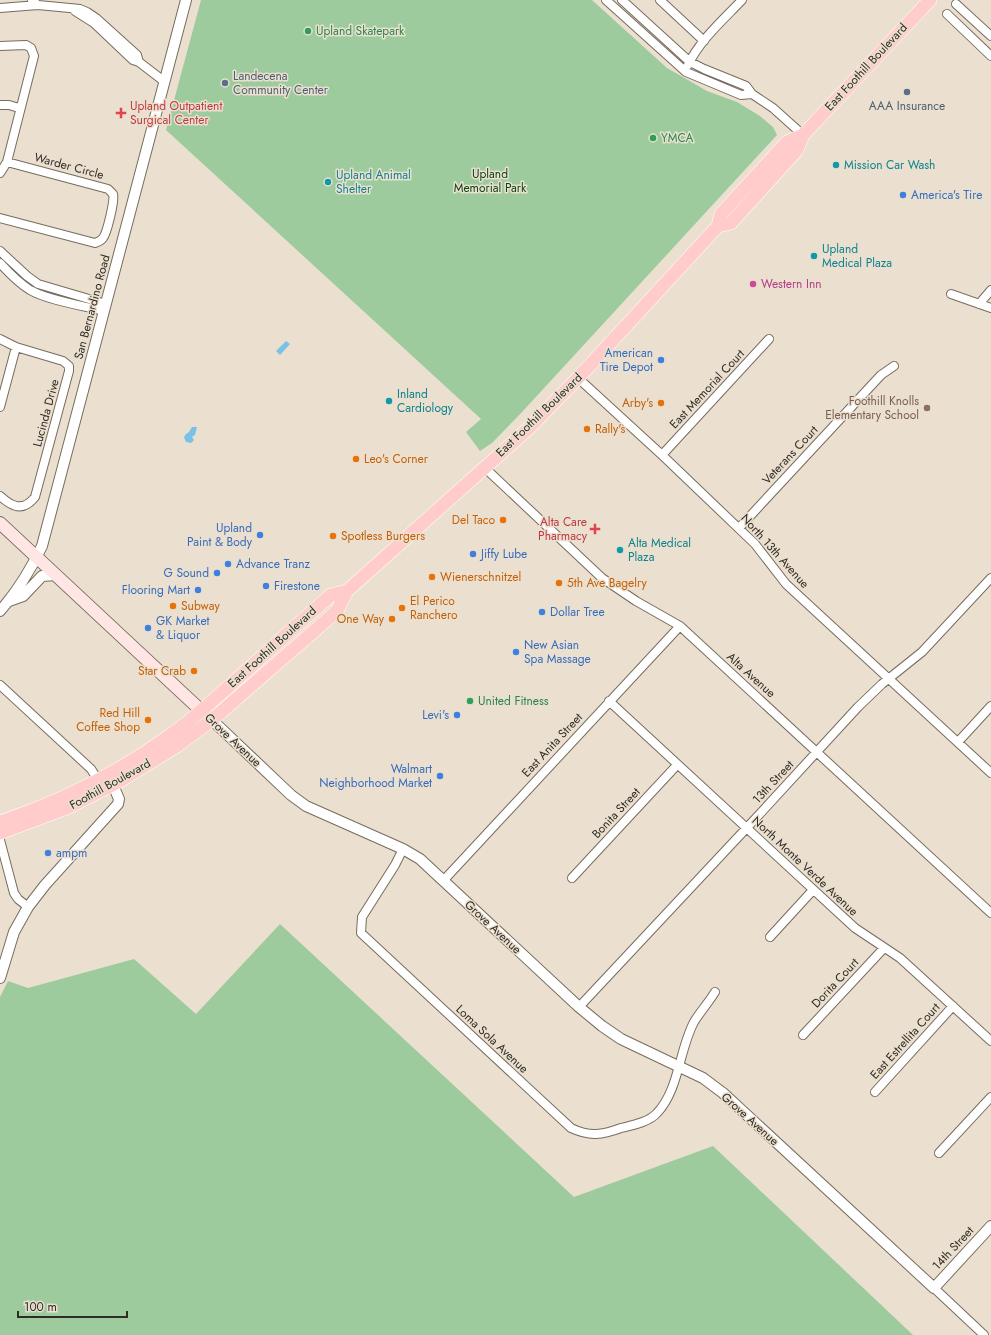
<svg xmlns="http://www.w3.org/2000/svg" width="991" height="1335" font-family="Jost,sans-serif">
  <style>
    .green { fill: #9dcb9d }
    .water { fill: #79c2e5 }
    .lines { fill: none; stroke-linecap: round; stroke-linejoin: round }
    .minor-casing { stroke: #766c5d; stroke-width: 10 }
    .tertiary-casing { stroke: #766c5d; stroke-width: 12 }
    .secondary-casing { stroke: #766c5d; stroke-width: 14 }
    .primary-casing { stroke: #fff; stroke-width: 14 }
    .minor { stroke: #fff; stroke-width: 8 }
    .tertiary { stroke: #fff; stroke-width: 10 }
    .secondary { stroke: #ffe6e5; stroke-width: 12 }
    .primary { stroke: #ffcccb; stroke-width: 13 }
    .leisure-dot { fill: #2e9e5b; stroke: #ebe0cf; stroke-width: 1.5 }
    .service-dot { fill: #5c6f8a; stroke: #ebe0cf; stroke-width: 1.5 }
    .health-dot { fill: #e0444e; stroke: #ebe0cf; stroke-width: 1.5 }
    .culture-dot { fill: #0f9aa8; stroke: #ebe0cf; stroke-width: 1.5 }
    .shop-dot { fill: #3f7fe0; stroke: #ebe0cf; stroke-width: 1.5 }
    .hotel-dot { fill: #d1479c; stroke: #ebe0cf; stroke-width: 1.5 }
    .food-dot { fill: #e8710a; stroke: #ebe0cf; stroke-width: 1.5 }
    .education-dot { fill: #8d6e63; stroke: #ebe0cf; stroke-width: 1.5 }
    .labels { text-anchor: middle; stroke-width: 3; stroke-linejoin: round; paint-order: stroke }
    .leisure-label { font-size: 12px; fill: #27864d; stroke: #ebe0cf; text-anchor: start }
    .street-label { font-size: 12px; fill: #2f2b25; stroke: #ebe0cf }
    .service-label { font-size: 12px; fill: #4e5e75; stroke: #ebe0cf; text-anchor: start }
    .health-label { font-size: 12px; fill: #be3a42; stroke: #ebe0cf; text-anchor: start }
    .culture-label { font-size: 12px; fill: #0d838f; stroke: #ebe0cf; text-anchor: start }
    .park-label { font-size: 12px; fill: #0c4313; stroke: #ebe0cf }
    .shop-label { font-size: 12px; fill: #366cbe; stroke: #ebe0cf; text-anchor: start }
    .hotel-label { font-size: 12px; fill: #b23c85; stroke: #ebe0cf; text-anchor: start }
    .education-label { font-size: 12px; fill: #785e54; stroke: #ebe0cf; text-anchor: end }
    .food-label { font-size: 12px; fill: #c56008; stroke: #ebe0cf; text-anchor: start }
  </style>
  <rect width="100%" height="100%" fill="#ebe0cf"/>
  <path class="green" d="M201 0H592L667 68 707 91 737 102 760 116 773 127 777 135 522 412 492 443 480 451 466 432 481 419 166 130Z
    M280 924 574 1197 713 1146 913 1335H0V997L8 981 28 988 134 959 196 1014Z"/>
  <path class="water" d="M286 341 290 344 280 355 276 351Z
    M192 427H197L195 435 192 437 194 440 191 443 186 442 184 437 186 434 189 432Z"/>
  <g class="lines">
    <g class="minor-casing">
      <path id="minor" d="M32 0 38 5 80 9 87 12 96 18 137 55 139 62
        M606 0 686 72 741 95 752 94
        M622 0 690 62 704 69 746 86 752 94 773 108 803 135
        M660 0 704 41
        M956 4 991 36
        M0 8 38 5
        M75 11 94 23 133 60 139 62 165 82
        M947 14 991 56
        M0 46 26 45 31 48 34 56 7 162 0 173
        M688 65C700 40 723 20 742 0
        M0 105H9L19 108
        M0 218 95 243C98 242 101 241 103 238 107 233 115 200 113 194L108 189 7 162
        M0 251 27 276 38 284 106 304
        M0 263C9 273 19 283 30 290 47 300 84 306 104 311
        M951 294 991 308
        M979 304 991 290
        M0 339 16 347 63 361 69 366V371L35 497C23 512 12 507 0 496
        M578 378 662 455 755 544 786 584 991 773
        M0 407 16 347
        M662 455 769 339
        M485 468 602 578 636 601 680 626 991 913
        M739 528 881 375 894 366
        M0 685 91 769 98 780
        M609 701 855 928 900 958 991 1041
        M958 742 991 706
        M0 840 14 893 18 899 28 907
        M403 849 395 865 362 917 361 933 571 1128C590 1137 602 1135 621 1128 633 1125 649 1122 657 1113 679 1090 679 1050 694 1022 700 1012 709 1002 715 992
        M572 878 677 765
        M443 881 680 626
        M770 937 813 890
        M579 1007 756 818 858 707 882 684 922 652 991 578
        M803 1035 884 948
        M875 1092 953 1006
        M939 1153 991 1097
        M934 1288 984 1335"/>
    </g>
    <g class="tertiary-casing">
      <path id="tertiary" d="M9 601 23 596 42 576 56 575
        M0 611C17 592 31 569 42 546L186 0
        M212 720 291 795 306 806 403 849 420 859 579 1007 602 1026 621 1039 703 1078 723 1093 934 1288 991 1226
        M0 978 14 932 28 907 45 885 118 804 119 799 113 785"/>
    </g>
    <g class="secondary-casing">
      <path id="secondary" d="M0 523 208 717"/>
    </g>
    <g class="primary-casing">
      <path id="primary" d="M718 226 731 223 797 150 803 135 930 0
        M0 822C60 802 118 773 169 736 193 720 214 699 236 680 268 651 299 623 331 595L347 591
        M0 833 67 808 120 781 177 746 212 720 337 611 347 591 528 429 578 378 718 226 721 214 787 142 803 135"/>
    </g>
    <use href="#minor" class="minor"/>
    <use href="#tertiary" class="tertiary"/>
    <use href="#secondary" class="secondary"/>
    <use href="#primary" class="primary"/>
  </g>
  <g class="leisure-dot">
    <circle cx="308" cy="31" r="4"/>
    <circle cx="653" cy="138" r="4"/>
    <circle cx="470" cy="701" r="4"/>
  </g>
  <g class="service-dot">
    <circle cx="225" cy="83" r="4"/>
    <circle cx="907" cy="92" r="4"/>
  </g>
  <g class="health-dot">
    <path d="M119 107h4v4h4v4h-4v4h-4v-4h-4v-4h4z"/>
    <path d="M593 523h4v4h4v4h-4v4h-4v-4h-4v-4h4z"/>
  </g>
  <g class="culture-dot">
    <circle cx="836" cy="165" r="4"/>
    <circle cx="328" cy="182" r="4"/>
    <circle cx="814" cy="256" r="4"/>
    <circle cx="389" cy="401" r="4"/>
    <circle cx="620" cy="550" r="4"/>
  </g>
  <g class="shop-dot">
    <circle cx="903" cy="195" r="4"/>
    <circle cx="661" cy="360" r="4"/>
    <circle cx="260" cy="535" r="4"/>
    <circle cx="473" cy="554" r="4"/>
    <circle cx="228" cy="564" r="4"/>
    <circle cx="217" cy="573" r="4"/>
    <circle cx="266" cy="586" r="4"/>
    <circle cx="198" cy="590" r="4"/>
    <circle cx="542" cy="612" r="4"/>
    <circle cx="148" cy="628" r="4"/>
    <circle cx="516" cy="652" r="4"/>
    <circle cx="457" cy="715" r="4"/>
    <circle cx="440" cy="776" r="4"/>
    <circle cx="48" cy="853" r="4"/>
  </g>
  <circle class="hotel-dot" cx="753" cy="284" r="4"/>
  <g class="food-dot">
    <circle cx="661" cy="403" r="4"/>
    <circle cx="587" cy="429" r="4"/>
    <circle cx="356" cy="459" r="4"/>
    <circle cx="503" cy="520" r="4"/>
    <circle cx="333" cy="536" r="4"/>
    <circle cx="432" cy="577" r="4"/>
    <circle cx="559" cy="583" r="4"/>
    <circle cx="173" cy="606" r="4"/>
    <circle cx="402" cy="608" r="4"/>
    <circle cx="392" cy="619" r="4"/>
    <circle cx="194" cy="671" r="4"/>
    <circle cx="148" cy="720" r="4"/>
  </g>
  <circle class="education-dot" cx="927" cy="408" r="4"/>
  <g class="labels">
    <g class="leisure-label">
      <text x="316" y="35">Upland Skatepark</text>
      <text x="661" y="142">YMCA</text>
      <text x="478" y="705">United Fitness</text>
    </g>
    <g class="street-label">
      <text transform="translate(866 67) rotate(-47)" y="4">East Foothill Boulevard</text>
      <text transform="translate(69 166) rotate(15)" y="4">Warder Circle</text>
      <text transform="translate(92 307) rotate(-75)" y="4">San Bernardino Road</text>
      <text transform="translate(707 389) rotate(-47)" y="4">East Memorial Court</text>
      <text transform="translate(46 413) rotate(-75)" y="4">Lucinda Drive</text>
      <text transform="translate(539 415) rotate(-44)" y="4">East Foothill Boulevard</text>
      <text transform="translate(790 455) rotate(-47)" y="4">Veterans Court</text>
      <text transform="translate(775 551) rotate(48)" y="4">North 13th Avenue</text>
      <text transform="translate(272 647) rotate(-42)" y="4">East Foothill Boulevard</text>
      <text transform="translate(751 675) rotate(42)" y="4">Alta Avenue</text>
      <text transform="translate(233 740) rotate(43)" y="4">Grove Avenue</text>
      <text transform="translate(552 745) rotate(-47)" y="4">East Anita Street</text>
      <text transform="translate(773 782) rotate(-47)" y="4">13th Street</text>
      <text transform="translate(110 784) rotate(-29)" y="4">Foothill Boulevard</text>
      <text transform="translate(616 813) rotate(-47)" y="4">Bonita Street</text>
      <text transform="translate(805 866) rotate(43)" y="4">North Monte Verde Avenue</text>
      <text transform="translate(493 927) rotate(43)" y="4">Grove Avenue</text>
      <text transform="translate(835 983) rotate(-47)" y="4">Dorita Court</text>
      <text transform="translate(492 1039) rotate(43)" y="4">Loma Sola Avenue</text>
      <text transform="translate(905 1041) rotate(-48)" y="4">East Estrellita Court</text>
      <text transform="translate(750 1119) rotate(42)" y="4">Grove Avenue</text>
      <text transform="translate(953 1248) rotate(-47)" y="4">14th Street</text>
    </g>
    <g class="service-label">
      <text x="233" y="80">Landecena<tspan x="233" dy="14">Community Center</tspan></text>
      <text x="907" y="110" text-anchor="middle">AAA Insurance</text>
    </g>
    <g class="health-label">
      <text x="130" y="110">Upland Outpatient<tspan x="130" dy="14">Surgical Center</tspan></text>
      <text x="587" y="526" text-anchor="end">Alta Care<tspan x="587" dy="14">Pharmacy</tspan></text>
    </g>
    <g class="culture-label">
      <text x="844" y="169">Mission Car Wash</text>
      <text x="336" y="179">Upland Animal<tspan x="336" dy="14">Shelter</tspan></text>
      <text x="822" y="253">Upland<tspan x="822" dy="14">Medical Plaza</tspan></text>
      <text x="397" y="398">Inland<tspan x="397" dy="14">Cardiology</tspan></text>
      <text x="628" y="547">Alta Medical<tspan x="628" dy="14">Plaza</tspan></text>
    </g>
    <g class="park-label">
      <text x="490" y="178">Upland<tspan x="490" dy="14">Memorial Park</tspan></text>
    </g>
    <g class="shop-label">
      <text x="911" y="199">America's Tire</text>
      <text x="653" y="357" text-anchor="end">American<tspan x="653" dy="14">Tire Depot</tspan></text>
      <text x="252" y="532" text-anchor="end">Upland<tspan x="252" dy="14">Paint &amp; Body</tspan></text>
      <text x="481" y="558">Jiffy Lube</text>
      <text x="236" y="568">Advance Tranz</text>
      <text x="209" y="577" text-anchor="end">G Sound</text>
      <text x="274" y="590">Firestone</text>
      <text x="190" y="594" text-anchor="end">Flooring Mart</text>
      <text x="550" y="616">Dollar Tree</text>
      <text x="156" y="625">GK Market<tspan x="156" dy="14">&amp; Liquor</tspan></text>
      <text x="524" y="649">New Asian<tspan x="524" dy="14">Spa Massage</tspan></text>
      <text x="449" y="719" text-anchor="end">Levi's</text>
      <text x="432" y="773" text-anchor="end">Walmart<tspan x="432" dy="14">Neighborhood Market</tspan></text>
      <text x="56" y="857">ampm</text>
    </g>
    <g class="hotel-label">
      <text x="761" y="288">Western Inn</text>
    </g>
    <g class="education-label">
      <text x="919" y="405">Foothill Knolls<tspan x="919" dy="14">Elementary School</tspan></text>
    </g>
    <g class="food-label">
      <text x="653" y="407" text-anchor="end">Arby's</text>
      <text x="595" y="433">Rally's</text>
      <text x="364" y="463">Leo's Corner</text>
      <text x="495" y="524" text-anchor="end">Del Taco</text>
      <text x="341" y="540">Spotless Burgers</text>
      <text x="440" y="581">Wienerschnitzel</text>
      <text x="567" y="587">5th Ave Bagelry</text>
      <text x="410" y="605">El Perico<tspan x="410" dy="14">Ranchero</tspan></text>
      <text x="181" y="610">Subway</text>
      <text x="384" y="623" text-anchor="end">One Way</text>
      <text x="186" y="675" text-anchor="end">Star Crab</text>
      <text x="140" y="717" text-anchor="end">Red Hill<tspan x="140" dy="14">Coffee Shop</tspan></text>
    </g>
  </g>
  <path d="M18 1311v6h109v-6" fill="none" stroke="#2f2b25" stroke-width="2"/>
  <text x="24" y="1311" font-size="12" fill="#2f2b25" stroke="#ebe0cf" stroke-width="3" paint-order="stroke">100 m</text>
</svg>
